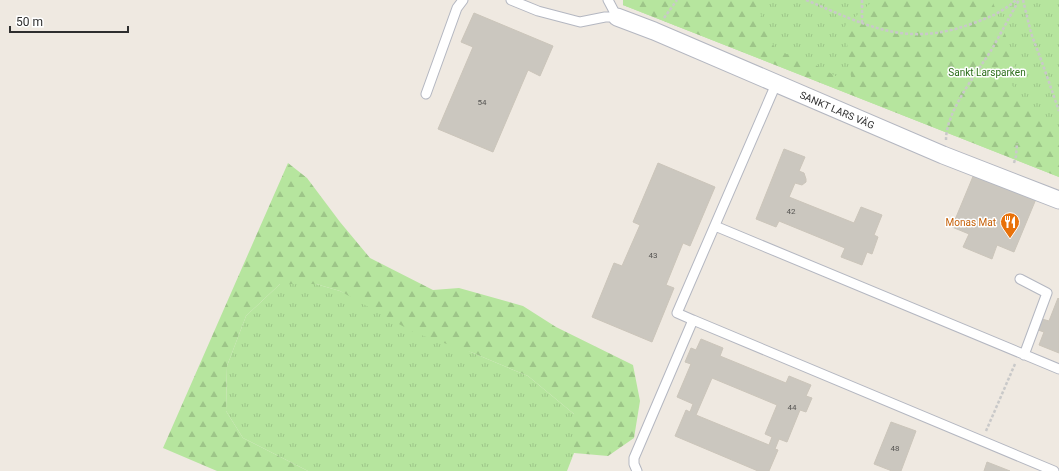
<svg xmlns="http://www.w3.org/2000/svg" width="1059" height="471" font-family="Roboto,sans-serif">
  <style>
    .grass { fill: url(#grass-tufts) }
    .forest { fill: url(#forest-firs) }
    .building { fill: #cbc7bf; stroke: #cbc5ba; fill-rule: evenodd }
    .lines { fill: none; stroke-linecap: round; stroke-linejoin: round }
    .service-casing { stroke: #b4b7c1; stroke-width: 11 }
    .minor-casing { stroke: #b4b7c1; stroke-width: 19 }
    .path { stroke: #c9c9c9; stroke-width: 2.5; stroke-dasharray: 3 2; stroke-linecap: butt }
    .service { stroke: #fff; stroke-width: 9 }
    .minor { stroke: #fff; stroke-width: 17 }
    .labels { text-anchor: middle; stroke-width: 3; stroke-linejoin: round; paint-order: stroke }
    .number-label { font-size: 8px; fill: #555452 }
    .park-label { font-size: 10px; fill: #2c6e1b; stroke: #fff }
    .street-label { font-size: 10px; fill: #2e2e2e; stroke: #fff }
    .food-label { font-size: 10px; fill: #c56008; stroke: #fff; text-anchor: end }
  </style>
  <defs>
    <pattern id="grass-tufts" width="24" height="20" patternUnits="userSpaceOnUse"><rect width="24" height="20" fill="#b6e59e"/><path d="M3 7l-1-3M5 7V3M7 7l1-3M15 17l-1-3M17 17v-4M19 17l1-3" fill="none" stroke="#9dc588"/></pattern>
    <pattern id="forest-firs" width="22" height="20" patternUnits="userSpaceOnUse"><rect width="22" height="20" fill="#b6e59e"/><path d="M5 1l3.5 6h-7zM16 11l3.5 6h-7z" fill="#9dc588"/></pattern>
  </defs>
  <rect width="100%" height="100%" fill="#efe9e1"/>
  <path class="grass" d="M623 0H1059V177L623 5Z
    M280 284H316L340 291 473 353 528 376 574 414V453L567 471H308L243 438 226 411 227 366 246 316Z"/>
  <path class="forest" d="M623 0H755L776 52 801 57 852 85 845 26 874 0H992L1015 60 1010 83 1033 112 1059 129V177L623 5Z
    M288 163 307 178 340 222 370 258 433 290 459 288 523 306 556 327 633 365 640 401 634 438 608 456 574 453V414L528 376 473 353 415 333 340 291 316 284H280L246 316 227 366 226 411 243 438 308 471H217L163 448Z"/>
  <path class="building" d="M474 13 553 46 540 76 528 70 493 152 438 129 473 47 461 42Z
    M784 149 805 157 799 171 804 173 806 179V182L802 185 795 183 789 197 854 223 861 207 882 215 874 235 878 237 872 254 867 252 862 265 841 257 845 248 779 221 776 227 756 219Z
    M658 163 715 187 690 246 683 243 666 285 674 288 652 342 592 317 614 263 622 266 640 225 633 222Z
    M974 174 1036 199 1014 252 997 245 992 259 963 247 969 234 952 227Z
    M1058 298 1059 299V353L1039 345 1044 332 1038 330 1042 319 1049 321Z
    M701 339 723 348 720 356 786 383 789 376 811 385 806 396 812 398 806 412 800 410 787 442 779 439 775 449 778 450 769 471H758L675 436 686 410 690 412 693 404 677 397 691 364 685 362 691 348 696 350ZM712 378 777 405 765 434 772 437 769 445 696 415Z
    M891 422 916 431 901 471H892L874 464Z
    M987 462 1010 471H984Z"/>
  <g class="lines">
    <g class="service-casing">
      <path id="service" d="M511 0 538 11 580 22 605 17H617L608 0
        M426 94 457 8 463 0
        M715 226 1059 369
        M1020 279 1047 293 1024 355
        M693 320 677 313 776 84
        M637 471 634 464V458L693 320 1054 471"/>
    </g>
    <g class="minor-casing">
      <g id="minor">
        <path id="s1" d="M617 17 654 31 943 155 1059 200"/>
      </g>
    </g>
    <path class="path" d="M806 0C866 25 905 48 971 24 988 18 1003 12 1016 0
      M1023 0 1031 33 1043 65 1059 111
      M664 18 677 0
      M862 23V0
      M946 140C946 111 977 73 992 49 1001 33 1010 16 1019 0
      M1014 163 1016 156 1017 143
      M986 431 1015 364"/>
    <use href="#service" class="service"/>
    <use href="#minor" class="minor"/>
  </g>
  <defs>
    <g id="restaurant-pin" transform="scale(1)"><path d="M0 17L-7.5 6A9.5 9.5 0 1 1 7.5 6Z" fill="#e8710a" stroke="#fff"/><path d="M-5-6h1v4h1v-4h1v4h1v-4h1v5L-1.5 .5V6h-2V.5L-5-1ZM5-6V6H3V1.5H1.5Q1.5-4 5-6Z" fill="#fff"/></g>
  </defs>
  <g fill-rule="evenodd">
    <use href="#restaurant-pin" x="1010" y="222"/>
  </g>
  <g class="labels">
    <g class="number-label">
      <text x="482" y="105">54</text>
      <text x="791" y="214">42</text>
      <text x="653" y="258">43</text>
      <text x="792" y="410">44</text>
      <text x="895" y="451">48</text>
    </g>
    <g class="park-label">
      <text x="987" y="76">Sankt Larsparken</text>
    </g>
    <g class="street-label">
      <text dy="4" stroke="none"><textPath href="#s1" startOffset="239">SANKT LARS VÄG</textPath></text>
    </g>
    <g class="food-label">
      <text x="996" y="226">Monas Mat</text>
    </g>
  </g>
  <path d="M10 26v6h118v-6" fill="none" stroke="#2e2e2e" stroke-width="2"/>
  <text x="16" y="26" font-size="12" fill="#2e2e2e" stroke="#ffffff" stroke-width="3" paint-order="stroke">50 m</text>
</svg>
